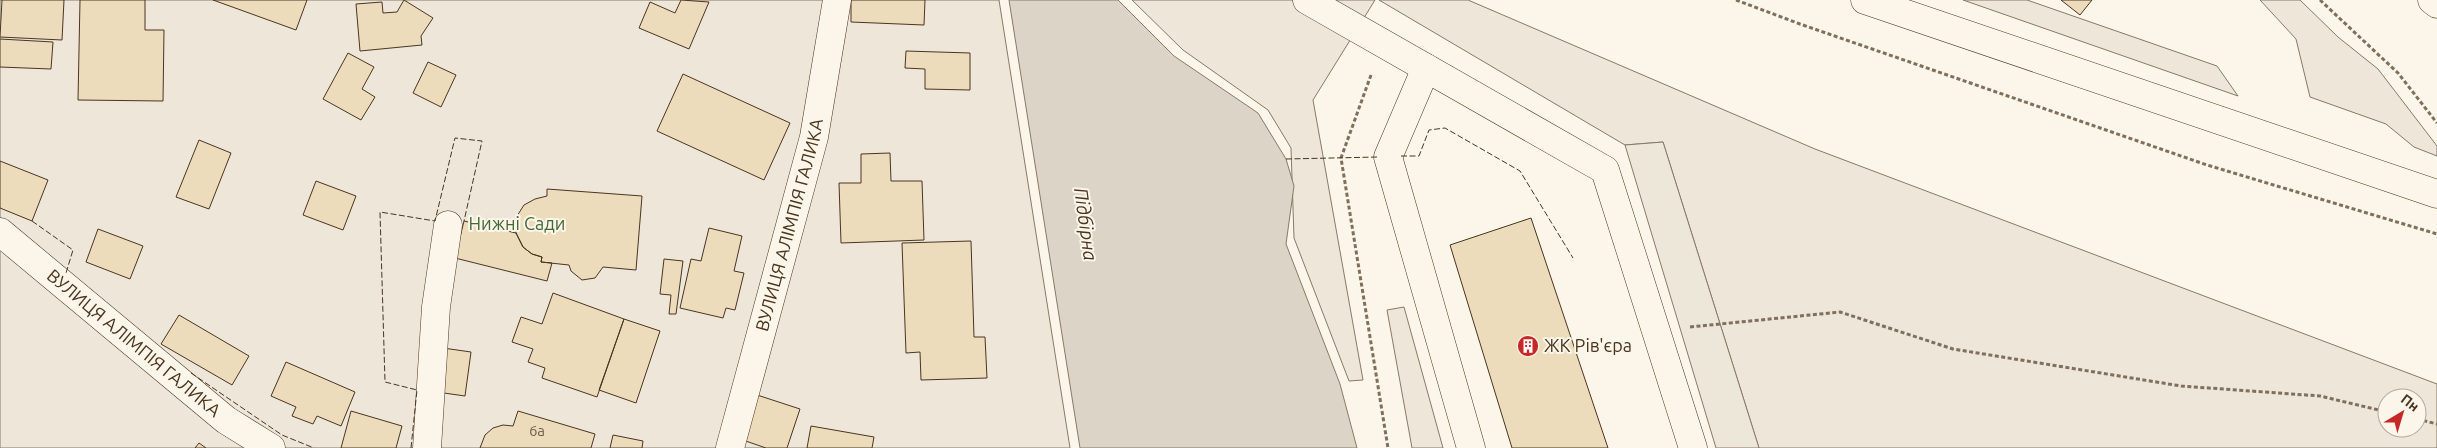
<svg xmlns="http://www.w3.org/2000/svg" width="2437" height="448" font-family="Ubuntu,sans-serif">
  <style>
    .green { fill: #ede6d9; stroke: #887966; fill-rule: evenodd }
    .parking { fill: #ede7d9; stroke: #887966 }
    .water { fill: #dcd4c6; stroke: #887966 }
    .building { fill: #ecdcbc; stroke: #4a3520 }
    .lines { fill: none; stroke-linecap: round; stroke-linejoin: round }
    .minor-casing { stroke: #4a3520; stroke-width: 29 }
    .highway-casing { stroke: #4a3520; stroke-width: 29 }
    .path { stroke: #7f6f5c; stroke-width: 3; stroke-dasharray: 4 2.5; stroke-linecap: butt }
    .minor { stroke: #fbf6e9; stroke-width: 28 }
    .highway { stroke: #fbf6e9; stroke-width: 28 }
    .fence { stroke: #4a3520; stroke-width: 1; stroke-dasharray: 6 2.5; stroke-linecap: butt }
    .labels { text-anchor: middle; stroke-width: 4; stroke-linejoin: round; paint-order: stroke }
    .number-label { font-size: 15px; fill: #725f47 }
    .park-label { font-size: 18px; fill: #436837; stroke: #fbf6e9 }
    .street-label { font-size: 18px; fill: #4a3520; stroke: #fbf6e9 }
    .poi-label { font-size: 18px; fill: #4a3520; stroke: #fbf6e9; text-anchor: start }
    .water-label { font-size: 19px; font-style: italic; fill: #4a3520; stroke: #fbf6e9 }
  </style>
  <rect width="100%" height="100%" fill="#fbf6e9"/>
  <path class="green" d="M0 0H999L1070 448H0Z
    M1132 0H1375L1313 100 1363 380 1349 381 1294 238 1291 148 1268 110 1183 50Z
    M1379 0H1468L1815 149 2437 384V448H1759L1663 142 1625 145ZM2387 398H2417V428H2387Z
    M1963 0H2027L2217 66 2238 96Z
    M2260 0H2300L2338 37 2378 69 2437 146V156L2414 147 2386 124 2310 97 2296 39Z
    M1404 307 1443 448H1412L1387 310Z"/>
  <path class="parking" d="M1663 142 1759 448H1716L1625 145Z"/>
  <path class="water" d="M1009 0H1118L1174 56 1258 113 1286 159 1294 186 1286 244 1340 384 1357 448H1080Z"/>
  <path class="building" d="M2 0H64L62 40 0 37Z
    M80 0H145V30H164L163 101 78 100Z
    M213 0H307L296 30Z
    M404 0 433 18 421 36 422 45 360 51 356 4 382 2 383 13 397 12Z
    M681 0 709 2 689 49 639 28 650 2 675 13Z
    M851 0H925L924 25 851 22Z
    M2061 0H2092L2080 15Z
    M0 39 53 42 51 69 0 67Z
    M906 51 970 53V90L925 89V69L905 68Z
    M348 53 374 67 362 89 375 97 361 120 323 99Z
    M428 62 456 75 441 107 413 93Z
    M683 74 790 123 764 180 657 131Z
    M199 140 231 153 209 209 176 197Z
    M890 153 891 181H922L924 240 841 243 839 183H861V154Z
    M0 161 48 180 32 221 0 208Z
    M316 181 356 196 343 230 303 215Z
    M547 189 642 196 636 270 603 267 595 278 582 280 571 271 569 265 541 262 542 257 532 254 523 247 516 233 517 216 524 205 535 199 547 196Z
    M1531 218 1608 448H1512L1450 245Z
    M464 221 516 233 523 247 532 254 542 257 541 262 552 263 547 281 455 258Z
    M709 228 742 236 734 271 744 273 735 310 726 308 723 318 680 308 691 259 701 261Z
    M98 229 143 246 130 279 86 262Z
    M971 241 974 337H985L987 378 921 380 920 352 906 353 902 243Z
    M664 259 683 261 676 314H669L671 295 660 294Z
    M553 293 624 319 597 397 542 378 545 368 528 362 533 349 512 342 521 317 542 324Z
    M179 315 249 356 232 385 161 344Z
    M624 319 660 331 636 403 599 390Z
    M443 348 471 352 465 396 437 392Z
    M286 362 355 392 341 426 317 416 313 424 292 416 296 407 271 396Z
    M751 393 800 409 787 448H766L737 438Z
    M351 411 402 426 396 448H341Z
    M518 411 595 434 591 448H480L485 435 493 428 503 425 513 426Z
    M811 426 874 437 872 448H807Z
    M613 435 643 441 642 448H610Z
    M199 443 206 448H195Z"/>
  <g class="lines">
    <g class="minor-casing">
      <g id="minor">
        <path d="M1307 0 1605 170 1693 448"/>
        <path d="M1426 68 1388 157 1471 448"/>
        <path id="s1" d="M0 232 226 420 271 448"/>
        <path d="M427 448 436 307 448 225"/>
        <path id="s2" d="M730 448 814 137 837 0"/>
      </g>
    </g>
    <g class="highway-casing">
      <path id="highway" d="M1865 0 2437 194
        M2432 0 2437 4"/>
    </g>
    <path class="path" d="M1736 0 1800 24 2207 165 2437 234
      M2320 0 2398 73 2437 123
      M1371 75 1341 158 1388 448
      M1690 327 1840 312 1953 349 2181 386 2320 396 2387 412
      M2417 419 2437 424"/>
    <use href="#minor" class="minor"/>
    <use href="#highway" class="highway"/>
    <path class="fence" d="M1401 156H1419L1429 130 1445 128 1520 171 1573 258
      M1286 159 1378 157
      M32 221 73 250 66 273
      M191 373 282 435 314 448
      M411 448 417 390 385 382 380 212 435 221 455 138 482 141 464 221"/>
  </g>
  <defs>
    <g id="building-disc" transform="scale(1.125)"><circle r="9.5" fill="#c62828" stroke="#fbf6e9"/><path d="M-4-6H4V6H1V3H-1V6H-4ZM-2.5-4.3h1.7v1.8h-1.7ZM.8-4.3h1.7v1.8H.8ZM-2.5-1h1.7V.8h-1.7ZM.8-1h1.7V.8H.8Z" fill="#fff"/></g>
  </defs>
  <g fill-rule="evenodd">
    <use href="#building-disc" x="1528" y="346"/>
  </g>
  <g class="labels">
    <g class="number-label">
      <text x="537" y="436">6а</text>
    </g>
    <g class="park-label">
      <text x="517" y="230">Нижні Сади</text>
    </g>
    <g class="street-label">
      <text dy="6" stroke="none"><textPath href="#s2" startOffset="231">ВУЛИЦЯ АЛІМПІЯ ГАЛИКА</textPath></text>
      <text dy="6" stroke="none"><textPath href="#s1" startOffset="174">ВУЛИЦЯ АЛІМПІЯ ГАЛИКА</textPath></text>
    </g>
    <g class="poi-label">
      <text x="1544" y="352">ЖК Рів'єра</text>
    </g>
    <g class="water-label">
      <text transform="translate(1086 224) rotate(82)" y="7">Підбірна</text>
    </g>
  </g>
  <g transform="translate(2402 413) rotate(38)"><circle r="24" fill="#fbf6e9" stroke="#b4a999"/>
  <path d="M0-4L9 19L0 12L-9 19Z" fill="#c62828"/>
  <text y="-8" font-size="14" font-weight="bold" text-anchor="middle" fill="#4a3520">Пн</text>
  </g>
</svg>
